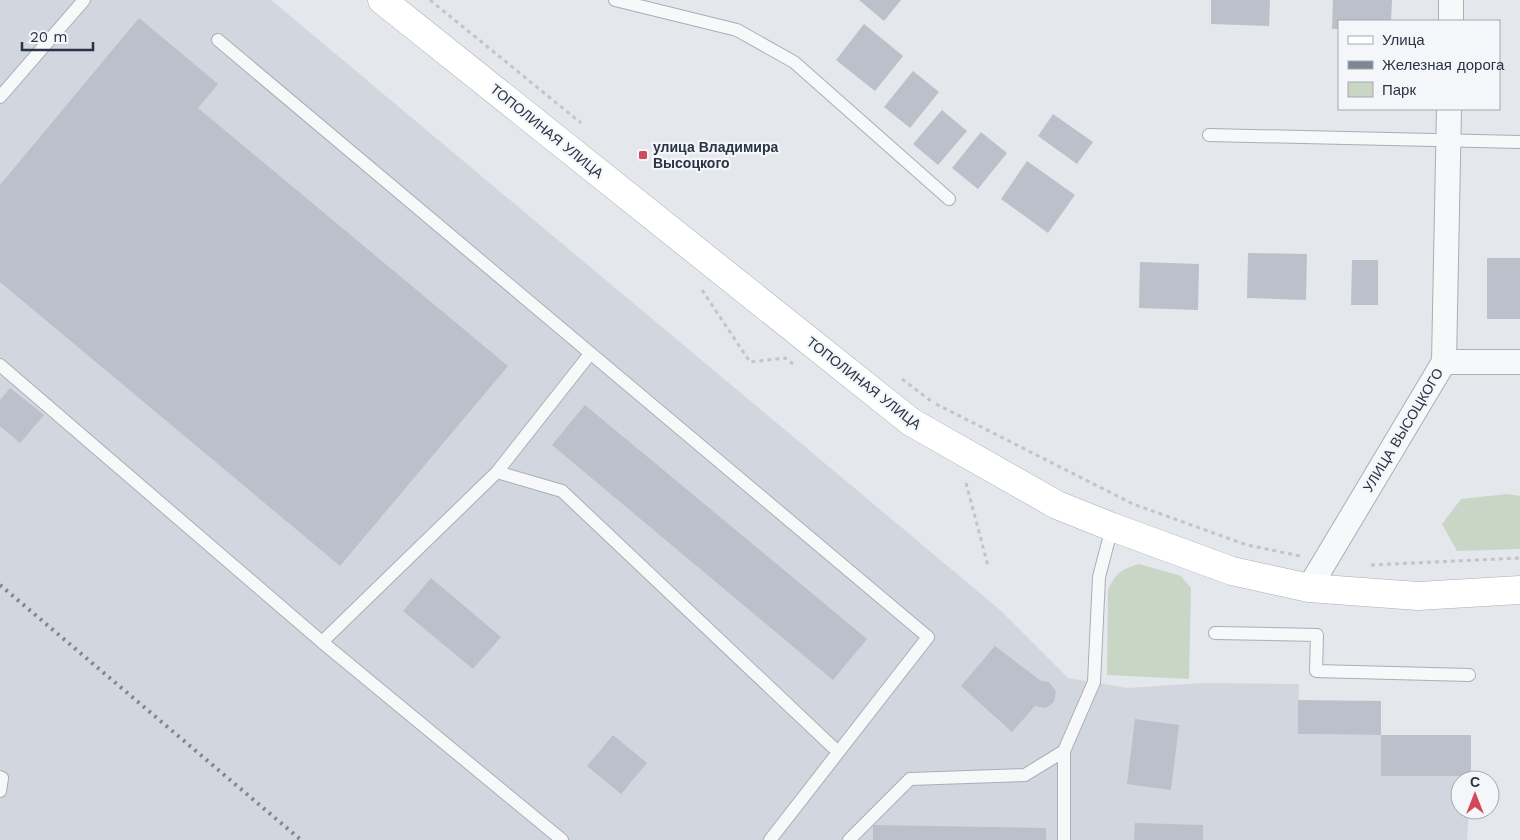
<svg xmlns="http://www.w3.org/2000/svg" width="1520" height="840" font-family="'Work Sans',sans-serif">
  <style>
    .built { fill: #d2d6de }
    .green { fill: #c9d6c5 }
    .building { fill: #bbc0ca }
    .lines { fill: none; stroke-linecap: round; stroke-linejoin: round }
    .service-casing { stroke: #a9aeb7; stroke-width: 14 }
    .minor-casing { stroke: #a9aeb7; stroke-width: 26 }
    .secondary-casing { stroke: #a9aeb7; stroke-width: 29 }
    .path { stroke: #c2c5cb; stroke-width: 3; stroke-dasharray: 4 4; stroke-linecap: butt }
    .service { stroke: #f7f8fa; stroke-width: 12 }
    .minor { stroke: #f7f8fa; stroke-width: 24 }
    .secondary { stroke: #fff; stroke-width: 28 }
    .rail { stroke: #7d8696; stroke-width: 4; stroke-dasharray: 2.5 5; stroke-linecap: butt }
    .poi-dot { fill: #d1495b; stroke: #f4f6f9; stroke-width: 2 }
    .labels { text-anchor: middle; stroke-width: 4.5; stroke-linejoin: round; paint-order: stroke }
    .street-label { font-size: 14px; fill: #2b3445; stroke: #f4f6f9 }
    .poi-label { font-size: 14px; font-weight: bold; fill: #2b3445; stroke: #f4f6f9; text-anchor: start }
  </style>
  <rect width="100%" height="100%" fill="#e4e7ec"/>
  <path class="built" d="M0 0H271L999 609 1068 678 1128 688 1202 683 1299 684 1298 734 1381 735V775L1471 776 1470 780H1460V810H1469L1467 840H0Z"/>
  <path class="green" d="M1507 494 1520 496V549L1457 551 1442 524 1461 499Z
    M1139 564 1181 576 1191 588 1189 679 1107 675 1108 590C1116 572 1121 570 1139 564Z"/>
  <path class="building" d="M859 0H901L884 21Z
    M1211 0H1270L1269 26 1211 24Z
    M1333 0H1392L1391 21H1339V29H1332Z
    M139 18 218 84 198 108 508 366 340 566 0 282V185Z
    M864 24 903 56 875 91 836 60Z
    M913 71 939 92 910 128 884 107Z
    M942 110 967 131 938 165 913 144Z
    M1053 114 1093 142 1077 164 1038 136Z
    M981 132 1007 153 978 189 952 168Z
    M1027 161 1075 195 1048 233 1001 199Z
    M1248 253 1307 254 1306 300 1247 298Z
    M1487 258H1520V319H1487Z
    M1352 260H1378V305H1351Z
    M1140 262 1199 264 1198 310 1139 308Z
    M10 388 44 415 20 443 0 426V400Z
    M585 405 867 639 833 680 552 445Z
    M431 578 501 637 473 669 403 611Z
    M995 646 1041 681 1049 682 1056 691 1054 702 1046 708 1035 706 1012 732 961 686Z
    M1298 700 1381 701V735L1298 734Z
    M1135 719 1179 725 1171 790 1127 784Z
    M613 735 647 763 621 794 587 766Z
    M1381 735H1471V776H1381Z
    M1135 823 1203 825V840H1134Z
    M873 825 1046 828V840H873Z"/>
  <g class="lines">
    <g class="service-casing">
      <path id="service" d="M615 0 737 30 794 62 949 199
        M218 40 928 637 770 840
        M0 97 84 0
        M1209 135 1520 142
        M0 365 322 642
        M497 472 562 491 838 752
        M1215 633 1317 635 1316 671 1469 675
        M0 777 2 778 0 791
        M562 840 322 642 497 472 590 354
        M849 840 910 779 1025 775 1064 751
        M1064 840V751L1094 682 1099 577 1112 527"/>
    </g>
    <g class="minor-casing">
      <path id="minor" d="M1451 21V0
        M1444 362H1520
        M1309 588 1444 362 1449 109"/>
    </g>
    <g class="secondary-casing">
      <path id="secondary" d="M382 0 911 422 1057 505 1112 527 1232 571 1309 588 1418 596 1520 590"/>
    </g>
    <path class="path" d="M430 0 581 123
      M702 290 750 362 785 358 793 364
      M902 379 931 401
      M936 404 1133 504 1247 545 1300 556
      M966 483 988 566
      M1371 565 1520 558"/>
    <use href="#service" class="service"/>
    <use href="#minor" class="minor"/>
    <use href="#secondary" class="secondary"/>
    <path class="rail" d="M0 585 301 840"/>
  </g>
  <rect class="poi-dot" x="638" y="150" width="10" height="10" rx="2.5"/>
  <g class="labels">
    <g class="street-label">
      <text transform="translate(547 131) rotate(39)" y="5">ТОПОЛИНАЯ УЛИЦА</text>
      <text transform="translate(864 383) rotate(38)" y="5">ТОПОЛИНАЯ УЛИЦА</text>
      <text transform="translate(1403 430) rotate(-59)" y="5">УЛИЦА ВЫСОЦКОГО</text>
    </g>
    <g class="poi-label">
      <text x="653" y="152">улица Владимира<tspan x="653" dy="16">Высоцкого</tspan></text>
    </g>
  </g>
  <rect x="1338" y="20" width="162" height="90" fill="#f4f6f9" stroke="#a4a8b1"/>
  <rect x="1348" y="36" width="25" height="8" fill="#ffffff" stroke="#a4a8b1"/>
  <text x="1382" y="45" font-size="15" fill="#2b3445">Улица</text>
  <rect x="1348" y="61" width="25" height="8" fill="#7d8696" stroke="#a4a8b1"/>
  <text x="1382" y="70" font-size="15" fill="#2b3445">Железная дорога</text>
  <rect x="1348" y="82" width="25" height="15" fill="#c9d6c5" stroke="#a4a8b1"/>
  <text x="1382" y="95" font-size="15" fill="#2b3445">Парк</text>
  <g transform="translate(1475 795)"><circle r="24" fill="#f4f6f9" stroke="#a4a8b1"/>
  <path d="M0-4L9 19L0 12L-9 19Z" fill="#d1495b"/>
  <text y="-8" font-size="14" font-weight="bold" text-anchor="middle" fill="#2b3445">С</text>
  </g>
  <path d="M22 42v8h71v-8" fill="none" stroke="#2b3445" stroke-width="2.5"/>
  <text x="30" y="42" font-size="15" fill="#2b3445" stroke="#f4f6f9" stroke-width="4" paint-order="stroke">20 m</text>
</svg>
